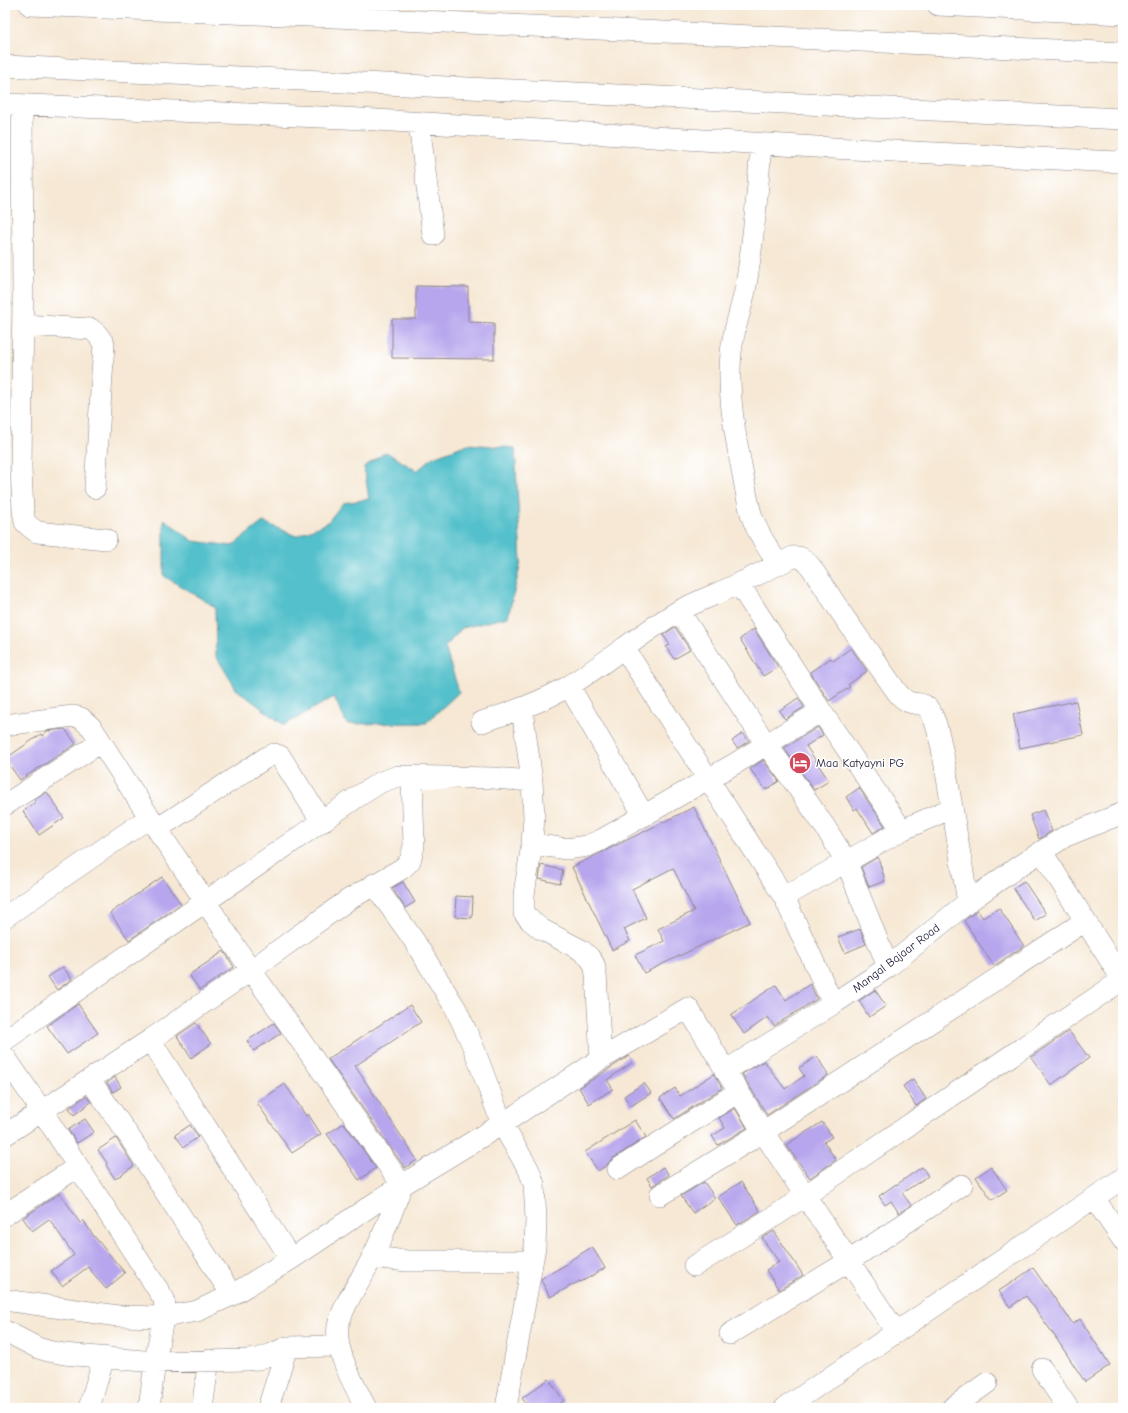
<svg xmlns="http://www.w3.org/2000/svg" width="1128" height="1413" font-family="'Comic Neue',sans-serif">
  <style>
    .water { fill: #53c0cb; stroke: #3a7183 }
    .building { fill: #b7a6ed }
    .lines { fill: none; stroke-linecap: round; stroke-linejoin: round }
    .minor-casing { stroke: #8c8588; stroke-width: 22 }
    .minor { stroke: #fff; stroke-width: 21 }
    .labels { text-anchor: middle; stroke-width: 3; stroke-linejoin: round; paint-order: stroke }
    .poi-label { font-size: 12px; fill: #22223b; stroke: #fff; text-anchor: start }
    .street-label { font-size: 12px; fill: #22223b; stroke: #fff }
  </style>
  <rect width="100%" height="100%" fill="#fff"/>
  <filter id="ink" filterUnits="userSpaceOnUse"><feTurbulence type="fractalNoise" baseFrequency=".025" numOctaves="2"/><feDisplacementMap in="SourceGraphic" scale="8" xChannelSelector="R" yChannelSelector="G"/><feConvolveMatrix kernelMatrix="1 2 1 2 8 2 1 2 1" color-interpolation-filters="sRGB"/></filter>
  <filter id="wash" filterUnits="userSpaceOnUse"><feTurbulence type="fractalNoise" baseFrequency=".012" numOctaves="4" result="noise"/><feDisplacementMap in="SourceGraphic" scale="16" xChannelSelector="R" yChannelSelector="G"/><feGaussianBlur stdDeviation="0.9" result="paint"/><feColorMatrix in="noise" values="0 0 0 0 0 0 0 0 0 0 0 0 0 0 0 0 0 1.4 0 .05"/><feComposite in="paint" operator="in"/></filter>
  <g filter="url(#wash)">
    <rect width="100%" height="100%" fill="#f6e8d4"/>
    <path class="water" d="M468 444 515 448 521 562 508 617 462 628 445 647 459 692 426 723 347 724 334 697 284 725 236 689 216 656 215 607 164 576V519L193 541 232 546 263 522 296 536 327 523 343 503 369 499 364 467 386 452 417 471 433 457Z"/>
    <g id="blocks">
      <path class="building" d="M416 286 468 287V322L494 323V359L392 358V319H416Z
        M675 627 690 650 674 659 666 647 670 645 663 635Z
        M754 629 778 667 763 676 740 639Z
        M851 648 867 671 848 685 850 687 829 701 810 672 831 658 833 661Z
        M798 698 804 707 785 719 779 711Z
        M1076 701 1083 735 1020 748 1013 714Z
        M818 727 823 735 806 746 829 781 814 790 784 748Z
        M65 729 76 744 20 780 5 759 41 734 42 736 47 731Z
        M743 733 749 741 737 748 732 741Z
        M763 760 779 781 766 790 750 769Z
        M859 788 885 826 873 833 857 808 854 810 846 797Z
        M47 792 64 818 39 835 23 811 36 802 34 800Z
        M694 807 750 922 644 973 635 955 664 941 658 929 694 911 673 868 632 889 646 918 624 929 630 941 612 950 572 867Z
        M1043 810 1052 831 1039 839 1030 815Z
        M878 857 885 881 869 887 861 867Z
        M541 865 563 870 560 884 539 879Z
        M162 877 181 904 129 940 110 913Z
        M1024 881 1046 914 1035 921 1013 888Z
        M403 882 415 902 405 908 392 888Z
        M456 896 473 897 472 918 455 917Z
        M999 908 1024 946 994 966 964 921 977 910 983 918Z
        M860 929 866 944 845 953 838 937Z
        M224 951 234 967 200 990 189 975Z
        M63 967 72 979 57 990 48 977Z
        M810 984 817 999 774 1026 768 1017 744 1034 731 1015 776 985 786 1000Z
        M875 990 886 1006 869 1017 859 1001Z
        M78 1004 98 1033 67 1054 47 1026Z
        M410 1005 421 1022 355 1066 417 1160 405 1168 328 1059Z
        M196 1023 211 1044 191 1058 177 1036Z
        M274 1023 281 1033 254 1051 247 1041Z
        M1069 1031 1089 1058 1051 1085 1031 1057Z
        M629 1056 633 1062 607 1080 613 1089 589 1104 579 1088Z
        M817 1056 828 1075 767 1115 742 1074 764 1061 785 1089 804 1076 799 1068Z
        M714 1074 722 1088 674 1119 660 1098 675 1088 680 1096Z
        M115 1077 121 1087 113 1092 107 1083Z
        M913 1079 926 1099 916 1106 903 1086Z
        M644 1083 651 1093 631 1106 624 1096Z
        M285 1084 306 1116 308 1114 321 1134 292 1153 257 1103Z
        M86 1096 91 1102 74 1115 69 1108Z
        M735 1108 747 1128 718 1145 712 1136 725 1128 719 1118Z
        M85 1119 94 1132 77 1143 68 1130Z
        M635 1120 646 1137 612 1159 607 1165 598 1171 585 1152Z
        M822 1122 832 1137 824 1142 836 1160 810 1178 786 1145Z
        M344 1123 376 1168 359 1180 327 1134Z
        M190 1125 198 1137 184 1147 175 1135Z
        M116 1138 134 1166 115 1179 106 1165 107 1163 98 1150Z
        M663 1167 669 1175 652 1186 647 1178Z
        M922 1167 928 1176 902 1193 911 1205 899 1213 891 1201 885 1205 879 1196 896 1184V1185Z
        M991 1167 1007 1190 992 1200 976 1177Z
        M704 1182 715 1198 693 1213 681 1196Z
        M741 1182 760 1211 737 1225 718 1197Z
        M60 1193 80 1223 83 1220 93 1235 125 1273 106 1289 88 1267 62 1286 51 1271 74 1255 49 1219 32 1231 23 1218Z
        M774 1231 803 1275 779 1290 766 1270 779 1262 762 1238Z
        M592 1247 605 1268 581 1282 580 1281 550 1297 541 1280 542 1278 569 1263V1261Z
        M1033 1268 1073 1324 1080 1319 1110 1365 1085 1382 1054 1335 1026 1296 1010 1307 999 1291Z
        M549 1379 564 1401 553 1408H529L522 1398Z"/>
    </g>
  </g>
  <g filter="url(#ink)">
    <use href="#blocks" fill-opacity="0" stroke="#8c8588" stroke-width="1"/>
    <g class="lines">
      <g class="minor-casing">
        <path id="minor" d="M30 5 334 17 1123 53
          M938 5 1123 14
          M5 66 1123 119
          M5 104 344 118 832 148 1117 162 1123 159
          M22 105 23 297 21 469 23 511 25 522 29 526 37 532 106 539
          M419 123 433 235
          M761 144C758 189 754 234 747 279 744 304 733 327 731 353 727 393 735 435 743 475 746 491 748 508 754 522 760 537 769 550 778 564
          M23 325 91 329 98 335 104 344 95 488
          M739 584 821 711 902 830
          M679 611 766 744 794 782 825 827 846 861 888 967
          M624 648 784 897 833 1004
          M569 686 644 816
          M522 709 532 781 534 817 532 844 524 894V913L530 920 541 929 581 950 589 957 594 964 596 974 601 1059
          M482 722C512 712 542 702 569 686 606 663 640 634 677 612 697 601 718 594 738 584 757 575 775 566 793 557 802 556 806 561 811 567L846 620 897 692C900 696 904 700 909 702 914 704 919 703 924 705 936 712 940 741 943 754L968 902
          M5 725 73 716 81 718 92 728 157 829 251 970 402 1185C393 1209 384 1235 372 1258 362 1278 343 1304 338 1326 334 1351 355 1386 366 1408
          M5 805 101 742
          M157 829 267 757 274 754 280 756 322 822
          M532 844 567 849 587 846 601 840 736 763 821 711
          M1042 852 1123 981
          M374 884 413 939 456 1009 473 1046 502 1124 529 1170 534 1184 536 1219 535 1247 506 1408
          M784 897 902 830 952 808
          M5 917 150 817
          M5 1040 357 797 381 782 398 776 493 778 532 781
          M150 1040 291 1259
          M5 1057 42 1111 164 1299 165 1308 155 1362 149 1408
          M725 1071 833 1004 888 967 968 902 1019 866 1066 836 1123 813
          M90 1080 131 1139 232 1295
          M5 1135 150 1040 251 970 348 900 403 868 410 861 414 846 412 777
          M618 1169 738 1092
          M660 1195 763 1132 1085 921
          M1094 1198 1123 1240
          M5 1215 77 1167
          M372 1257 407 1261H532
          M694 1266 778 1214 1122 980
          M5 1300 118 1316 163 1317 197 1311 232 1295 291 1259 402 1185 502 1124 601 1059 688 1008 763 1132 896 1332
          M5 1331 38 1348 48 1351 64 1354 155 1362 247 1360 258 1359 272 1354 287 1347 339 1346
          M730 1334 849 1261 962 1185
          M1042 1369 1068 1408
          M89 1408 104 1357
          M202 1408 209 1360
          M268 1408 287 1347
          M785 1408 1123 1178
          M952 1408 987 1383"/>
      </g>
      <use href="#minor" class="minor"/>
    </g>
  </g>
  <defs>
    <g id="hotel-disc" transform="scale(1.15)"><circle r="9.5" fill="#d1495b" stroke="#fff"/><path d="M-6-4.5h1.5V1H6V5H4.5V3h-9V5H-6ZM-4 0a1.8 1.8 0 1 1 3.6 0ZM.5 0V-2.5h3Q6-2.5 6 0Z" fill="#fff"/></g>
  </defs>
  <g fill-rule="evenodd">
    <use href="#hotel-disc" x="800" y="763"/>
  </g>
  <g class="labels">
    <g class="poi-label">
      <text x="816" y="767">Maa Katyayni PG</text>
    </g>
    <g class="street-label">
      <text transform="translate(896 958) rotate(-37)" y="4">Mangal Bajaar Road</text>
    </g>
  </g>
  <rect width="1128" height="1413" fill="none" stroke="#fff" stroke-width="20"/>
</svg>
